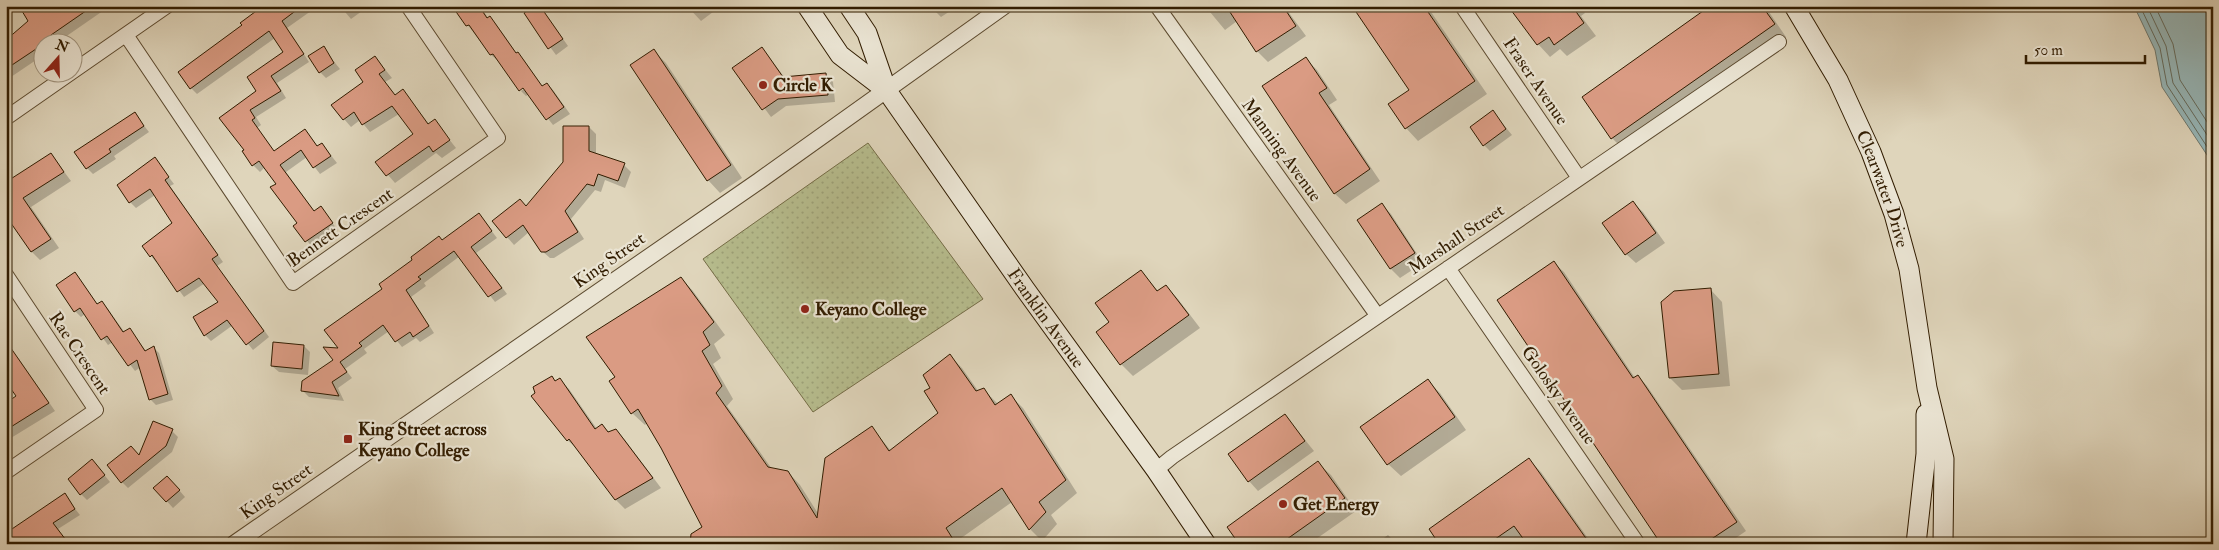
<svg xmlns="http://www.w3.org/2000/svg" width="2219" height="550" font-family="'IM FELL Double Pica',serif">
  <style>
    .grass { fill: url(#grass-dots); stroke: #746c46 }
    .water { fill: #96b7b9; stroke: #6e796f }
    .shadow { fill: #0003 }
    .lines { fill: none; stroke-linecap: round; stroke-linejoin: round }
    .shore { stroke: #646a5c; stroke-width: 1 }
    .building { fill: #da9b83; stroke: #311c00 }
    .minor-casing { stroke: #5c4a2f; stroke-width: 16 }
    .tertiary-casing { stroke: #5c4a2f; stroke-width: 18 }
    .secondary-casing { stroke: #311c00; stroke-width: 21 }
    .minor { stroke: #eae4d3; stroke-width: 14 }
    .tertiary { stroke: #eae4d3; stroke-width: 16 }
    .secondary { stroke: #eae4d3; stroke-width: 19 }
    .poi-dot { fill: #8f2418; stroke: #eae4d3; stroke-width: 2 }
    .labels { text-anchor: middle; stroke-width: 4.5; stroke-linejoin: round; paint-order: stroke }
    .street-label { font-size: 18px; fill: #311c00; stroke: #eae4d3 }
    .poi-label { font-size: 18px; font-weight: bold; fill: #311c00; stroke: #eae4d3; text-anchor: start }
  </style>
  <defs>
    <pattern id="grass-dots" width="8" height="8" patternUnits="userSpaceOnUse" patternTransform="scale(1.25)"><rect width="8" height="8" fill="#b6bc8d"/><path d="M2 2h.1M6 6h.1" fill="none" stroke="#9da178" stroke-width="1.8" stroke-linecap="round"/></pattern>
  </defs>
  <rect width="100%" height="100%" fill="#dfd5bb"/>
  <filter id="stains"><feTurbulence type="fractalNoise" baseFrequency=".004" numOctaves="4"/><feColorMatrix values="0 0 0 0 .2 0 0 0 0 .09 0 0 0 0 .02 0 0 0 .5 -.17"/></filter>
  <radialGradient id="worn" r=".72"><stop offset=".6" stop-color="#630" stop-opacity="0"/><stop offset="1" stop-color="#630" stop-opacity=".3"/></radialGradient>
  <path class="grass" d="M868 143 983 299 813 412 703 259Z"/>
  <path class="water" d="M2134 6H2213V164L2162 87 2155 50Z"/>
  <path class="shadow" d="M20 6H110L58 42H42V56L8 79 6 77V41L30 21Z
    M271 6H318L287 28 309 62 277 83 286 98 256 117 261 125 257 128 275 152 305 131 318 147 322 144 337 163 320 174 307 157 286 172 315 212 320 208 338 230 313 248 295 226 299 224 277 184 265 167 260 172 253 165 245 150 220 119 258 92 285 53 275 38 197 94 191 88Z
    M340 6H369L351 19Z
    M453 6H480L488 18 496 24 517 54 524 60 543 87 547 84 553 90 570 114 553 125 529 94 526 96 521 91 529 85 491 55Z
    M540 6 568 46 556 55 526 14Z
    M687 6H721L701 21Z
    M930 6H958L941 17Z
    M1205 6H1284L1306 36 1268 62 1257 51 1237 21 1225 30Z
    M1353 6H1427L1487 94 1418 141 1406 128 1411 90Z
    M1510 6H1580L1585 13 1581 16 1596 36 1567 56 1560 49 1550 57 1538 44Z
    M1713 6H1765L1786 37 1624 150 1612 138Z
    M323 48 340 69 326 78 320 72Z
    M762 48 785 78 826 74 833 82 835 102 786 106 771 117 734 68Z
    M653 50 666 63 742 178 720 193 708 180Z
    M375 57 392 78 385 82 396 96 403 91 429 124 434 120 456 148 442 158 436 153 395 183 377 162 415 135 399 114 370 132 360 120 351 127 344 119 365 82Z
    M1305 58 1317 70 1337 100 1329 105 1380 181 1346 204 1334 193Z
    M1493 112 1512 135 1490 151 1484 145Z
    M134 113 149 132 114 156 116 159 93 174 87 168Z
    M589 127 596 134V154L624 165 631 172 625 188 605 180 601 192 595 190 571 219 584 239 554 258H550L542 251 529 232 514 245 494 222 527 208 564 162Z
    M51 154 71 181 31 207 59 248 40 260 32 252 6 214Z
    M155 159 174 184 170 186 223 262 217 266 269 337 253 350 233 325 211 341 205 335 220 302 205 283 184 297 158 261 156 262 151 256 174 223 155 195 136 208 130 202Z
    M1633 203 1643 212 1665 243 1636 263 1626 254 1604 223Z
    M1382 205 1391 214 1423 263 1400 278 1391 269 1359 220Z
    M484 221 497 238 476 253 507 294 495 302 460 256 424 283 426 286 411 297 434 333 420 342 416 338 402 347 389 331 364 349 367 353 345 369 352 378 338 388 344 401 309 397 303 391 335 360 384 289 442 241Z
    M1554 263 1564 272 1635 378 1638 376 1647 386 1746 531 1727 544H1663Z
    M1141 272 1159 292 1166 287 1178 299 1200 328 1133 376 1121 364 1110 322Z
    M75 274 98 305 102 303 108 309 125 333 130 330 146 351 153 347 159 353 173 400 156 405 150 399 141 367 135 371 113 342 108 345 85 314 81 317 75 311Z
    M681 278 693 291 725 335 714 344 721 358 713 364 733 399 727 406 772 469 788 472 800 485 819 515 872 428 891 451 940 414 932 389 950 356 962 368 979 392 984 390 998 404 1011 396 1023 408 1077 493 1051 515 1057 524 1042 541 1030 529 1012 502 957 541 959 544H686L704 528 662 447 647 423 645 425 632 413 617 377Z
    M1710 289 1722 302 1730 386 1682 390 1670 378Z
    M304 346 310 352 308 375 279 372 272 366Z
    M12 352 19 359 55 411 6 441V405L18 397Z
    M552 378 556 382 560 380 569 389 597 429 602 425 610 433 616 430 625 440 661 488 625 509 616 500 578 449 567 440Z
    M1428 381 1440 393 1466 430 1401 476 1388 464 1362 427Z
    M1285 415 1314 451 1258 491 1249 481Z
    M172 431 178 437 172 452 128 488 122 482 140 456Z
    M1529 460 1541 472 1592 544H1529L1525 539 1518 544H1441Z
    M1318 463 1331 475 1356 511 1309 544H1241Z
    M98 467 110 482 87 500 81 494Z
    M173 483 185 497 173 508 155 488Z
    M64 495 80 515 58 529 68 543 6 544V534Z
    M1388 535 1397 544H1375Z"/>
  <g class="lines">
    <path class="shore" d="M2140 6 2160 48 2167 85 2213 156
      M2147 6 2166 46 2173 83 2213 144
      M2155 6 2173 44 2180 80 2213 131"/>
  </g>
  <path class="building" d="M19 6H93L51 35 53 38 46 42H42V45L6 69V40L28 21Z
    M263 6H302L282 21 304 54 271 76 281 91 250 110 255 118 252 120 274 151 305 129 317 146 322 143 331 156 313 168 301 150 280 165 314 211 321 206 333 223 305 242 293 226 297 223 270 187 276 184 259 161 252 166 242 151 244 150 219 118 256 91 247 77 283 52 269 31 190 89 178 72 242 25 240 23Z
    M452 6H479L487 18 490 16 516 53 518 52 542 86 547 83 564 107 546 120 523 88 519 91 493 54 490 55 469 25 466 26Z
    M534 6H540L563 39 548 49 524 13Z
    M1226 6H1283L1296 26 1256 52Z
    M1352 6H1424L1475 81 1405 129 1388 104 1409 90Z
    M1508 6H1572L1584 23 1554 45 1549 37 1537 45Z
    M1710 6H1762L1775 24 1611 139 1582 97Z
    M324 46 334 63 319 73 308 56Z
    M762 47 783 77 826 73 828 95 778 99 762 110 732 68Z
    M654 49 731 165 707 181 630 65Z
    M375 56 385 70 379 74 395 95 403 89 428 124 435 119 450 140 433 152 429 146 386 176 375 162 413 134 392 106 362 125 354 112 343 120 331 105 363 82 355 70Z
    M1306 57 1327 88 1319 93 1370 169 1334 194 1262 86Z
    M1493 110 1506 129 1483 146 1470 127Z
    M135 112 144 126 109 149 111 152 86 169 74 152Z
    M563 126H589V151L625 163 618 181 598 174 594 186 587 184 565 211 578 232 546 252H541L523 225 506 238 492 221 520 199 526 206 563 162Z
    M51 153 64 172 23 198 51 239 31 252 6 216V182Z
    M155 157 169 177 165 180 218 255 212 259 264 331 246 345 227 320 204 336 193 317 218 302 199 278 177 292 152 255 150 257 142 246 172 223 150 189 129 203 117 185Z
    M1633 201 1656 233 1625 255 1602 223Z
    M1382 203 1415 253 1390 269 1357 220Z
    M479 213 492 231 471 247 502 288 488 297 454 251 418 277 421 279 406 290 429 326 413 337 410 332 395 342 383 325 359 343 362 346 340 362 347 372 332 382 339 396 301 391 302 381 333 360 323 347 338 348 324 330 382 289 379 284 412 260 411 257 439 236 442 240Z
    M1554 261 1633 378 1638 375 1737 522 1704 544H1661L1497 300Z
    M1141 270 1157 291 1166 285 1189 315 1120 365 1096 332 1109 322 1095 303Z
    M75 272 97 304 102 301 123 332 130 328 145 351 154 346 168 394 149 400 137 360 128 366 107 336 101 340 80 308 74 312 56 285Z
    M681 277 714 322 703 332 710 345 702 351 722 386 716 393 768 467 788 471 817 518 825 458 872 426 889 451 938 413 924 391 930 388 923 375 950 354 976 391 984 388 995 405 1011 394 1066 480 1039 502 1046 512 1029 530 1002 488 946 528 956 544H690L691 534 702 527 661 448 638 409 631 414 609 381 615 377 586 337Z
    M1711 288 1719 374 1669 378 1661 302 1674 291Z
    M6 341 49 403 6 430V403L16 396 6 382Z
    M273 342 304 345 302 369 271 366Z
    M552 376 555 381 560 378 595 429 602 424 608 432 616 429 653 478 615 500 569 439 567 441 531 396 535 393 533 387Z
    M1428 379 1455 417 1387 465 1360 427Z
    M1285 414 1305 441 1248 482 1228 454Z
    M153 421 173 429 166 446 121 483 107 465 131 446 139 455Z
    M1529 458 1590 544H1527L1514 526 1488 544H1439L1429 529Z
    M92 459 105 475 80 495 68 479Z
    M1318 461 1345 498 1280 544H1239L1227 527Z
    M167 476 180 490 166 502 153 488Z
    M65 493 75 509 53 523 69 544H11L6 533Z"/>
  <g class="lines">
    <g class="minor-casing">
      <path id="minor" d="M1157 6 1377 315
        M1462 6 1579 178
        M126 35 293 283 498 138 408 6
        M72 72 167 6
        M6 118 72 72
        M1448 268 1638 544
        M6 275 96 410 6 472
        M1156 470 1172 457 1779 42"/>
    </g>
    <g class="tertiary-casing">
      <path id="tertiary" d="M234 544 759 181 1004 6"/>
    </g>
    <g class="secondary-casing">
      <g id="secondary">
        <path d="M807 6 840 55 887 91"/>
        <path id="s1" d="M849 6 867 33 887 91 1025 289 1156 470 1206 544"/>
        <path id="s2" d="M1794 6 1838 80 1871 152 1894 214 1909 269 1927 388 1944 459 1943 544"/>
        <path d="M1916 544 1926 454V414"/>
      </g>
    </g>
    <use href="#minor" class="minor"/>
    <use href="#tertiary" class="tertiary"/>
    <use href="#secondary" class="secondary"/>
  </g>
  <g class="poi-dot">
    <circle cx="763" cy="85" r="5"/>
    <circle cx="805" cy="309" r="5"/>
    <rect x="343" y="434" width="10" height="10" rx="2.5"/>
    <circle cx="1283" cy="504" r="5"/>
  </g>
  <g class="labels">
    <g class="street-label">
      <text transform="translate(1536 81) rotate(56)" y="6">Fraser Avenue</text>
      <text transform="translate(1282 150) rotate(54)" y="6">Manning Avenue</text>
      <text dy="6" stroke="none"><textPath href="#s2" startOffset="204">Clearwater Drive</textPath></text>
      <text transform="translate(340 227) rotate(-35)" y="6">Bennett Crescent</text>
      <text transform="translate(1456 239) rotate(-34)" y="6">Marshall Street</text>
      <text transform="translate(609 260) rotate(-35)" y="6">King Street</text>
      <text dy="6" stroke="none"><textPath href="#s1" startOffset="371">Franklin Avenue</textPath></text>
      <text transform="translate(80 353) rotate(56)" y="6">Rae Crescent</text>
      <text transform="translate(1559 395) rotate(55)" y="6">Golosky Avenue</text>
      <text transform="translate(276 491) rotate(-35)" y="6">King Street</text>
    </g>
    <g class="poi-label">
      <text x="773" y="91">Circle K</text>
      <text x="815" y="315">Keyano College</text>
      <text x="358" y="435">King Street across<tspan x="358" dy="21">Keyano College</tspan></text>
      <text x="1293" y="510">Get Energy</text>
    </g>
  </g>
  <rect width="2219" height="550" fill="none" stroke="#dfd5bb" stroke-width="25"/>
  <rect x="8" y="8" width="2204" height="535" fill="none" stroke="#311c00" stroke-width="2.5"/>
  <rect x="12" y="12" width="2194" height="525" fill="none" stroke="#311c00"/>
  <g transform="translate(58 58) rotate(20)"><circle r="24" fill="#eae4d3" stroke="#a0947f"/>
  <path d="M0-4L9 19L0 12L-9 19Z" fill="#8f2418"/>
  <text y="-8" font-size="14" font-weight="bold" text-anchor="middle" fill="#311c00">N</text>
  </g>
  <path d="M2026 55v8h119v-8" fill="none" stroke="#311c00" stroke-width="2.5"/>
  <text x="2034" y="55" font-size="15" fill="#311c00" stroke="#eae4d3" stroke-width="4" paint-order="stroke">50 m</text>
  <rect width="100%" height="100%" filter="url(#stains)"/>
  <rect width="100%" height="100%" fill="url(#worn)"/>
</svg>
